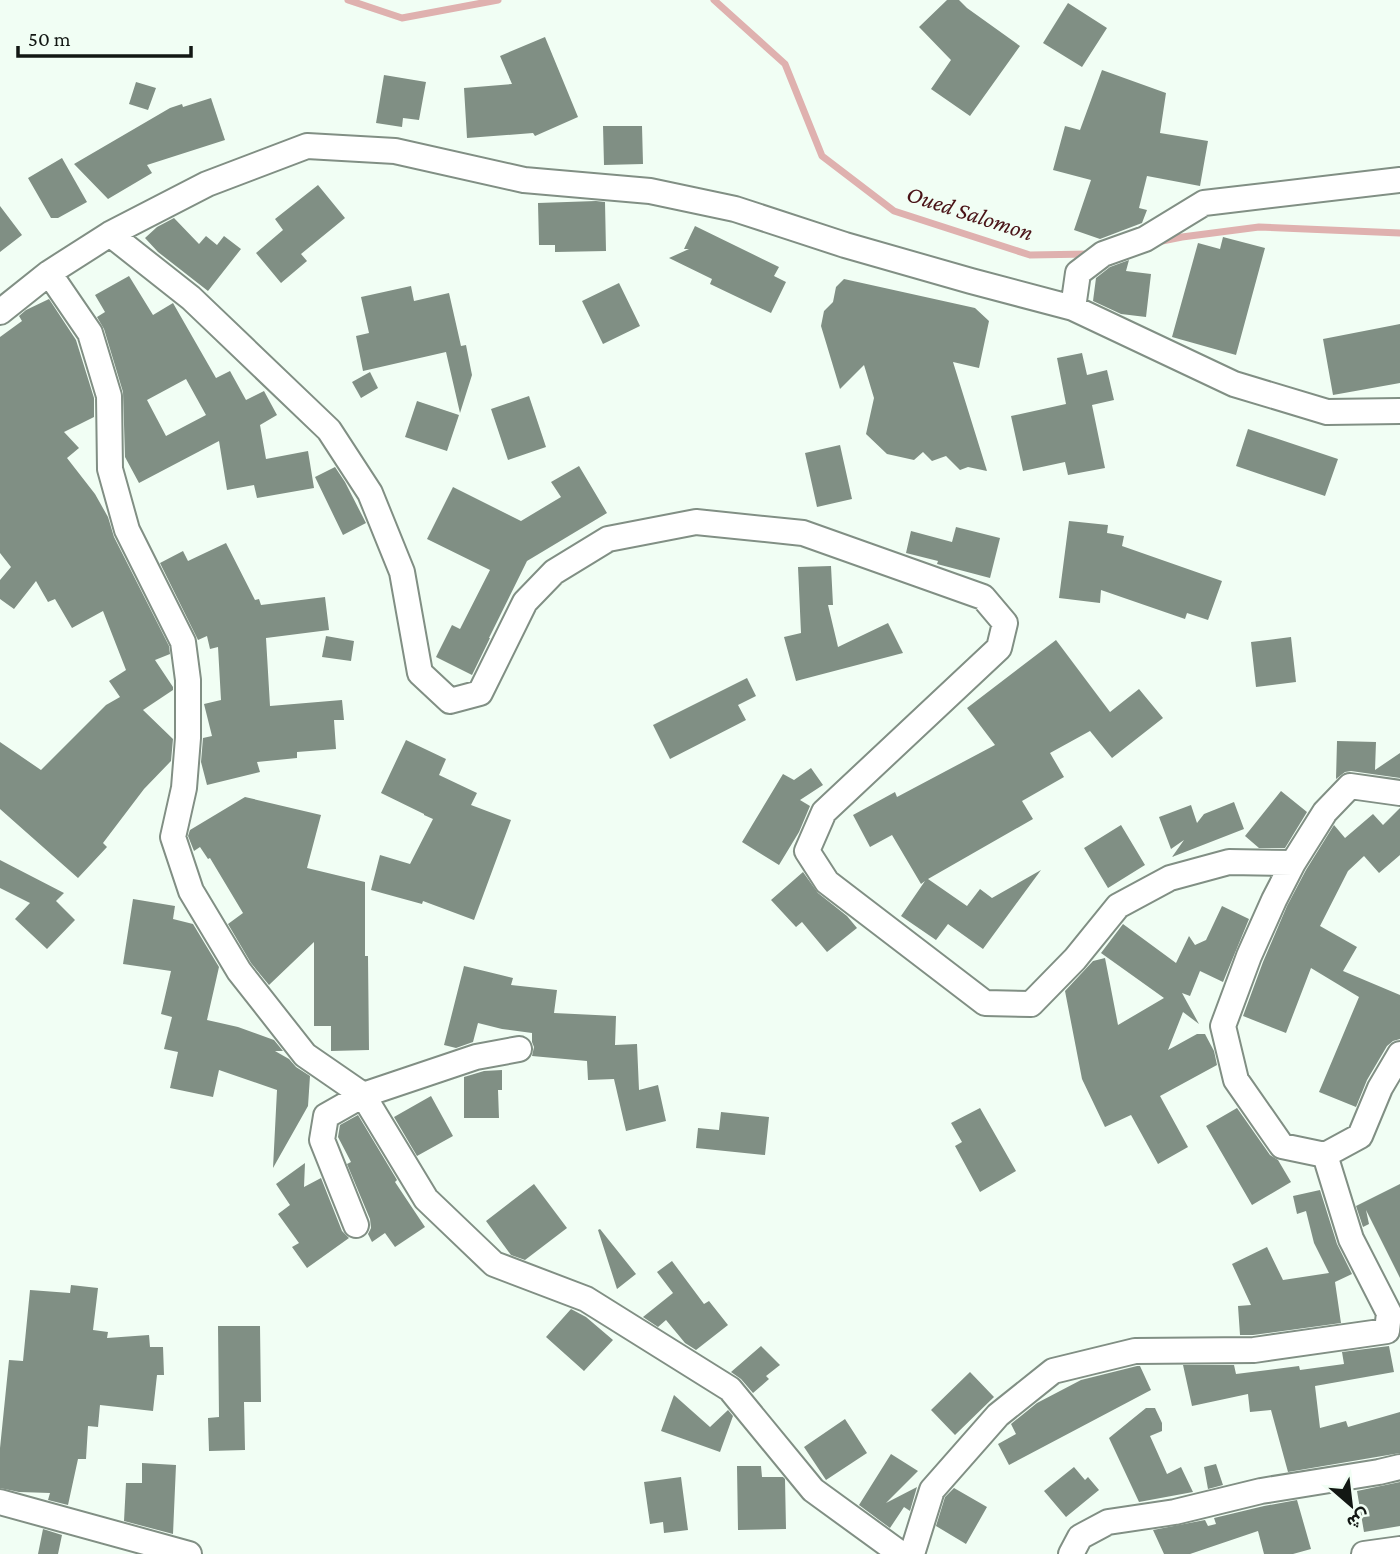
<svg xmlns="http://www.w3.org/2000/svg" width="1400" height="1554" font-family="'Crimson Pro',Vazirmatn,serif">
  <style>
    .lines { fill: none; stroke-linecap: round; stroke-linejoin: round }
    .stream { stroke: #dfb1af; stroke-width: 7 }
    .building { fill: #808f84; fill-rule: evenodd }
    .minor-casing { stroke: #818f84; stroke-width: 28 }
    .minor { stroke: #fff; stroke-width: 24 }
    .labels { text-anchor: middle; stroke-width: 7; stroke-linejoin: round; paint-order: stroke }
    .water-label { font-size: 24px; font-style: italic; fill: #4a1317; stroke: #f1fef4 }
  </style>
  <rect width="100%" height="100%" fill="#f1fef4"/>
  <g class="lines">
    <path class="stream" d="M348 0 402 18 498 0
      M714 0 785 64 822 156 894 211 1030 255 1090 254
      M1157 242 1182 237 1259 227 1400 233"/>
  </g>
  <path class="building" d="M947 0H959L967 8 1020 46 970 116 931 89 951 60 919 27Z
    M1068 3 1107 28 1082 67 1043 43Z
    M545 37 578 117 535 136 533 133 467 138 464 88 512 84 500 56Z
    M1102 70 1166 93 1160 133 1208 141 1200 186 1147 176 1139 208 1147 210 1142 223 1100 239 1074 230 1091 180 1053 170 1065 126 1080 130Z
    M384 75 426 82 419 120 403 118 402 127 376 123Z
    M136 82 156 88 148 110 129 104Z
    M211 98 225 140 147 165 152 173 108 199 74 164 170 108 182 104 183 107Z
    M603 126H642L643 164 604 165Z
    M62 158 87 202 58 218H51L28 178Z
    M318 185 345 218 301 254 307 261 281 283 256 253 283 230 275 219Z
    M596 201 605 202 606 251 555 252V245H539L538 203Z
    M0 206 22 235 0 252Z
    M174 218 199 244 206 236 217 245 224 236 241 249 208 291 158 252 145 238 157 227Z
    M695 226 779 267 774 276 786 282 771 313 710 284 712 279 669 258 689 249H684Z
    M1223 237 1265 248 1236 355 1172 337 1198 243 1220 249Z
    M1129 260 1126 271 1151 274 1146 317 1121 314 1093 301 1096 278 1110 267Z
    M129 276 153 315 173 303 216 378 230 371 246 400 264 391 277 415 260 425 266 459 308 451 314 488 257 498 254 485 227 490 219 441 139 483 125 457 123 392 104 329 97 317 105 312 95 295ZM186 379 206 415 166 436 147 400Z
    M844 279 975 308 989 321 979 368 953 362 987 471 968 467 960 470 946 456 932 461 923 452 914 460 887 454 866 434 874 398 864 365 840 389 821 326 824 311 833 302 836 287Z
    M619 283 640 326 603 344 582 301Z
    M411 286 414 301 449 293 461 346 466 345 472 375 460 413 446 352 363 371 356 336 369 333 361 297Z
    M49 299 76 340 94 398V417L64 432 79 448 67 458 95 494 108 517 114 537 169 646 170 654 155 660 173 687V690L143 710 173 739 171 761 144 789 103 843 107 847 78 878 0 809V742L41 770 106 705 120 697 109 681 126 670 103 611 72 628 55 599 48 602 36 581 14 609 0 599V580L11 567 0 553V337L22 321 19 316 26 310Z
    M1400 324V383L1333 395 1323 339Z
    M1082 353 1087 375 1107 370 1114 400 1092 405 1105 468 1068 475 1065 462 1023 471 1011 416 1066 404 1057 358Z
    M370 372 378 388 361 398 352 382Z
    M529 396 546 447 508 460 491 409Z
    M417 401 459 415 447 451 405 437Z
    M1248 429 1338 459 1325 496 1236 466Z
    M840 445 852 499 817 507 805 453Z
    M579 466 607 513 527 561 489 638H490L472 675 436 657 452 625 460 629 490 570 427 539 453 487 521 521 561 497 551 482Z
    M335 467 345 482 366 523 343 535 315 477Z
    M1069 521 1108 525 1107 533 1124 536 1122 546 1222 581 1208 620 1187 613 1185 619 1101 590 1100 603 1059 598Z
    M956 527 1000 538 990 578 937 564 938 561 906 553 911 531 952 542Z
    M226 543 255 600 259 599 261 605 325 597 329 630 266 638 270 706 342 700 344 720H334L336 749 297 752V758L257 762 260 772 207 785 201 762 203 738 212 736 204 704 221 700 218 647 210 649 207 636 198 640 160 563 183 551 188 561Z
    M831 566 833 605H828L838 647 888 623 903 653 796 681 784 637 801 633 798 567Z
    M326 636 354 641 351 661 322 657Z
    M1291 637 1296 682 1256 687 1251 642Z
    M1056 640 1110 712 1139 689 1163 718 1112 758 1090 731 1050 753 1064 777 1022 801 1033 819 928 879 967 906 980 889 992 898 1041 870 983 949 948 924 936 940 901 916 925 881 921 884 892 835 870 847 853 815 895 792 897 797 995 745 967 708Z
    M747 678 756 696 738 705 746 720 670 759 653 725Z
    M406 740 446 759 439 775 477 793 471 805 511 820 474 920 423 901 422 904 371 890 380 855 410 864 433 819 424 815V814L381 793Z
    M1337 741 1376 742 1375 770 1400 753V778L1351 771 1345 772 1336 779Z
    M811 768 823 785 800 800 810 806 799 832 779 865 742 842 783 774 794 780Z
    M1281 791 1307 812 1285 848H1259L1245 836Z
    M245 797 321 815 307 868 365 882V956H368L369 1050 331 1051V1026H314V942L269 985 251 963 228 924 243 913 210 858 208 859 200 847 194 851 188 836 190 830Z
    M1234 802 1244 829 1172 857 1184 840 1171 849 1159 817 1191 805 1197 823 1204 814Z
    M1400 808V855L1379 873 1364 856 1348 871 1320 926 1357 947 1343 971 1400 995V1039L1393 1041 1387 1046 1367 1080 1356 1107 1319 1092 1359 997 1311 968 1286 1033 1243 1016 1263 962 1287 906 1306 870 1334 825 1345 838 1373 814 1383 825Z
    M1121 825 1145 865 1108 888 1084 848Z
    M0 860 64 893 56 901 75 920 47 949 15 919 30 903 0 888Z
    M803 872 818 893 847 916 857 928 827 952 802 922 796 927 771 900Z
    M133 899 175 906 173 919 193 924 219 967 207 1020 238 1027 274 1040 283 1051H275L289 1059 296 1067 310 1076 308 1106 273 1168 277 1090 219 1070 213 1097 170 1088 178 1052 164 1049 172 1017 161 1014 171 971 123 964Z
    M1222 906 1249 919 1223 982 1200 971 1190 996 1182 993 1199 1024 1183 1012 1168 1050 1197 1034H1205L1214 1051 1217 1065 1160 1096 1188 1147 1158 1164 1131 1115 1105 1127 1082 1079 1065 991 1093 961 1105 958 1118 1025 1164 998 1101 953 1123 924 1176 963 1189 936 1195 945 1206 940Z
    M464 966 513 978 511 985 557 990 554 1013 616 1016 615 1045 637 1044 639 1090 658 1085 666 1121 626 1131 614 1079 588 1080 587 1061 532 1056 534 1047 532 1042V1033L502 1029 478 1023 473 1042 456 1048 444 1045Z
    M502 1070V1090H498L499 1118H464V1077L484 1071Z
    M431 1096 453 1136 417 1156 394 1117Z
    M980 1108 1016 1171 980 1192 955 1146 962 1142 951 1123Z
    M1237 1108 1270 1155 1278 1160 1291 1182 1252 1205 1206 1126Z
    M721 1112 769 1117 765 1155 696 1148 698 1128 719 1130Z
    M358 1115 397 1180 395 1182 425 1227 395 1247 385 1233 372 1242 368 1234 371 1228 370 1219 347 1164 351 1162 338 1137 340 1125Z
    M305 1163 304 1187 321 1178 342 1231 349 1238 307 1268 292 1247 299 1243 278 1214 290 1205 276 1184Z
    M534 1184 567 1228 525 1260 511 1255 486 1221Z
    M1400 1184V1278L1366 1210 1369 1224 1363 1227 1356 1206Z
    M1320 1190 1337 1244 1352 1274 1335 1282 1341 1323 1253 1335H1240L1238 1306 1251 1305 1232 1264 1267 1247 1283 1280 1329 1273 1314 1243 1306 1211 1297 1214 1293 1196Z
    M600 1229 636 1274 617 1289 598 1230Z
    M672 1261 704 1304 709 1301 728 1325 696 1350 685 1343 666 1320 658 1327 643 1317 673 1293 657 1272Z
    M71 1285 98 1288 93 1330 108 1332 107 1338 149 1335 150 1347H163L164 1375H157L153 1411 100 1405 98 1427 88 1426 86 1459H78L68 1505 48 1500 50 1493 19 1492 0 1488V1448L9 1360 23 1361 30 1290 70 1293Z
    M571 1309 586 1317 613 1340 584 1371 546 1337Z
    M218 1326H260L261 1402H244L245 1450 209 1451 208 1418 219 1417Z
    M761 1346 780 1365 766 1376 769 1379 753 1393 741 1379 731 1372Z
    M1389 1346 1394 1372 1315 1386 1320 1428 1346 1421 1348 1427 1400 1412V1453L1288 1472 1271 1410 1250 1412 1248 1394 1192 1406 1183 1365H1234L1236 1374 1299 1366 1300 1370 1344 1364 1342 1352Z
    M1137 1366H1140L1151 1390 1009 1465 998 1444 1016 1434 1011 1424 1037 1403 1081 1380Z
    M970 1372 994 1397 955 1435 931 1410Z
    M674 1395 710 1427 728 1410 733 1416 720 1452 661 1431Z
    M1146 1408H1155L1162 1423V1431L1150 1436 1167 1474 1181 1467 1193 1492 1139 1502 1109 1438Z
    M845 1419 867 1453 826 1480 804 1447Z
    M891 1454 918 1471 886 1503 917 1487 910 1511 904 1507 890 1528 859 1505Z
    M142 1463 176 1465 173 1534 124 1521 126 1483H142Z
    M1216 1464 1223 1485 1208 1489 1204 1467Z
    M737 1466H761L762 1477H783L785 1479 786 1529 738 1530Z
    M1074 1467 1085 1480 1088 1477 1099 1490 1066 1517 1044 1491Z
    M681 1477 688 1530 664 1533 663 1522 650 1524 644 1482Z
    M1400 1482V1526L1364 1532 1357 1491Z
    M954 1488 987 1507 966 1544 936 1526 945 1497Z
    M1297 1500 1311 1549 1293 1554H1264L1258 1531 1190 1554H1164L1153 1530 1205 1520 1208 1526 1216 1524 1214 1518 1264 1506Z
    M43 1529 62 1535 58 1554H38Z"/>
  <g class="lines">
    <g class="minor-casing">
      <path id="minor" d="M110 234 191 298 329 430 370 493 402 572 420 673 450 701 480 693 525 602 554 572 608 539 696 522 803 533 983 597 1005 623 999 648 824 812 807 851 827 882 985 1003 1031 1004 1075 959 1118 906 1170 878 1229 862 1293 863
        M49 273 90 333 109 396 110 469 127 530 183 642 188 680V738L184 788 173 837 191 891 239 971 305 1055 363 1095 426 1199 494 1264 586 1299 730 1389 813 1490 901 1554
        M1073 308 1078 273 1103 254 1145 239 1204 203 1400 180
        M0 312 49 273 110 234 207 184 307 146 395 151 524 180 650 191 735 209 845 245 971 281 1073 308 1234 384 1327 412 1400 411
        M1400 793 1350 786 1325 812 1293 863 1274 900 1249 956 1223 1026 1236 1080 1282 1146 1325 1155 1360 1136 1380 1088 1400 1054
        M356 1225 322 1140 326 1116 363 1095 476 1057 519 1049
        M0 1502 189 1554
        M912 1554 932 1490 998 1415 1053 1371 1135 1351 1254 1350 1387 1331 1389 1313 1351 1239 1325 1155
        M1071 1554 1080 1537 1108 1522 1175 1512 1261 1491 1379 1472 1400 1467
        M1364 1554 1400 1549"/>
    </g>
    <use href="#minor" class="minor"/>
  </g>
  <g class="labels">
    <g class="water-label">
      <text transform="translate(970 213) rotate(18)" y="8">Oued Salomon</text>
    </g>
  </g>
  <g transform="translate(1351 1505) rotate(152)" stroke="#f1fef4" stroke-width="5" paint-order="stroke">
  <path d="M0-5L12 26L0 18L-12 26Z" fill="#121713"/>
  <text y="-10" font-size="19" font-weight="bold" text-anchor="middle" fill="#121713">ش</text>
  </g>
  <path d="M18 46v10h173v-10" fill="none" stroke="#121713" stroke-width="3.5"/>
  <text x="28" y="46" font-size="21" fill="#121713" stroke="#f1fef4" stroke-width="5" paint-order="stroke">50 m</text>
</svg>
